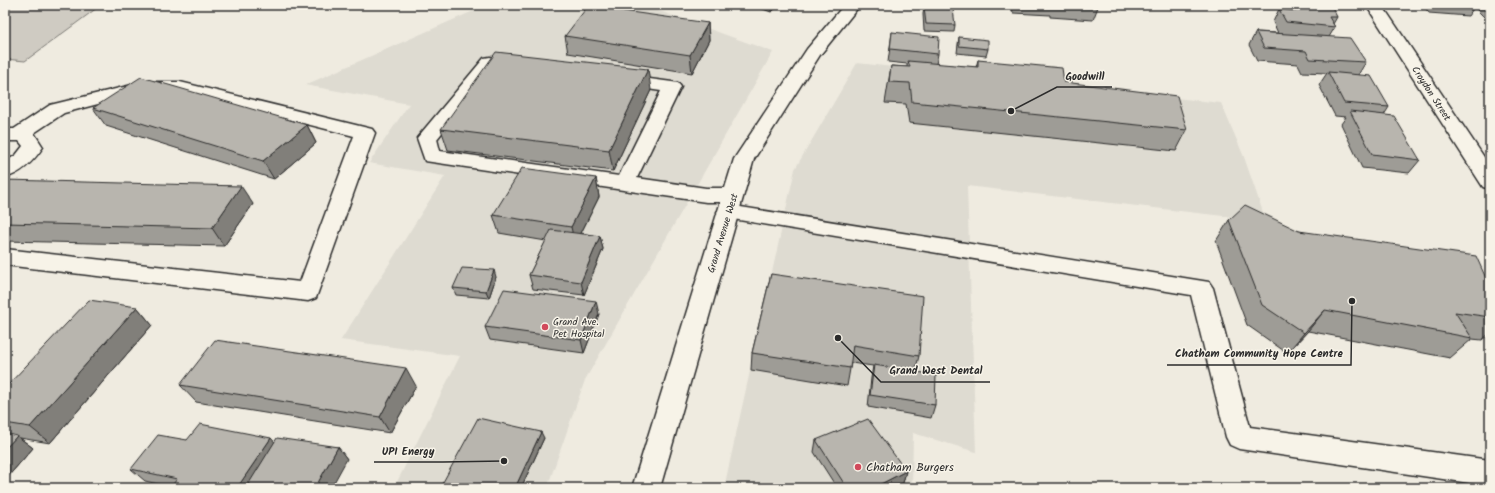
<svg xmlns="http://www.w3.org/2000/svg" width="1495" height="493" font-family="Kalam,sans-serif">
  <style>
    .built { fill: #dedbd1 }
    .green { fill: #cfcbc2; stroke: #7d7b76 }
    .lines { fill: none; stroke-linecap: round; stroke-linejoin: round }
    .minor-casing { stroke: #2b2b2b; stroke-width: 3 }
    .major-casing { stroke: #2b2b2b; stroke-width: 3 }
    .minor { fill: #f7f3e8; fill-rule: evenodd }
    .major { fill: #f7f3e8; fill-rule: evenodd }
    .wall { fill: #9e9c96; stroke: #2b2b2b }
    .shaded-wall { fill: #817f7a; stroke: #2b2b2b }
    .building { fill: #b8b5ae; stroke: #2b2b2b }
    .poi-dot { fill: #d1495b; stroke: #f7f3e8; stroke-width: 1.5 }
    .labels { text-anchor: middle; stroke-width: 3; stroke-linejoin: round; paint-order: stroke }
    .street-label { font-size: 10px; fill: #2b2b2b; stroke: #f7f3e8 }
    .poi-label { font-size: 10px; fill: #2b2b2b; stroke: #f7f3e8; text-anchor: start }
    .near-poi-label { font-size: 12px; fill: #2b2b2b; stroke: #f7f3e8; text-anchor: start }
    .leader { fill: none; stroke: #2b2b2b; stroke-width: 1.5 }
    .callout-dot { fill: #2b2b2b; stroke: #f7f3e8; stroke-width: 1.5 }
    .callout-label { font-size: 11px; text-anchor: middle; font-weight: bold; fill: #2b2b2b; stroke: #f7f3e8; stroke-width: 3; stroke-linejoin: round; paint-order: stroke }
  </style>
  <rect width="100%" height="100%" fill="#efebe0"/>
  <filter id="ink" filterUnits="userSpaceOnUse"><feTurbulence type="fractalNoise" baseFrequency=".025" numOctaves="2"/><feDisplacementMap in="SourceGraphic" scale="8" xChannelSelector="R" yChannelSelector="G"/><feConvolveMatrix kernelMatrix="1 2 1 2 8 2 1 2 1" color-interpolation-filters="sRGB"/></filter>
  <g filter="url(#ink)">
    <path class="built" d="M487 5H643L773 52 585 380 547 488H394L460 356 341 340 445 176 369 163 409 104 305 85Z
      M857 63 1221 103 1244 157 1266 221 967 186 976 452 913 433 912 488H724L795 169Z"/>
    <path class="green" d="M5 5H101L25 61 5 59Z"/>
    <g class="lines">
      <g class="minor-casing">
        <path id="minor" d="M1366 5H1382L1490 166V189L1483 187Z
          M490 57 511 60 514 64 511 68 505 69 494 68 437 139 440 151 619 176 661 91 620 85 614 84 611 80 614 76 620 75 672 82 678 83 681 87 637 178 706 188H733L740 190 743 195 740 200 733 202H706L425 161 417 138 484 58Z
          M153 82H180L372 129 375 133 316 298 308 301 5 265V249L300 282 354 136 180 92H153L132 95 64 113 34 133 43 147C33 162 22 173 5 178V162L16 155 23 146 19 141H5V129H14L50 105 132 85Z
          M728 205 1209 282 1213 288 1250 427 1490 460V486L1239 449 1230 445 1226 437 1191 295 721 217 717 212 721 207Z"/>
      </g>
      <g class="major-casing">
        <path id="major" d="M844 5H860L820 55 754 159 660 488H632L734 159 807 49Z"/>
      </g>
      <use href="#minor" class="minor"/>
      <use href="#major" class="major"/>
    </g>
    <path class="wall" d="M752 5H780L771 12Z
      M1012 5H1097L1098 7 1093 20 1050 17V15L1013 13Z
      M1282 5H1327L1337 17 1333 24 1335 27 1329 37 1366 62 1358 75 1389 107 1384 115 1420 160 1409 173 1362 168 1341 124 1346 117 1335 116 1319 85 1327 73 1302 72 1298 64 1257 61 1249 45 1256 32 1278 33 1273 22 1279 9H1288H1284Z
      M1423 5H1469L1473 9 1468 16 1429 13Z
      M1472 5H1490V21H1488Z
      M924 7 955 25 954 32 924 31 923 14Z
      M708 23 709 40 692 73 568 53 565 36Z
      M892 32 938 54 936 64 976 67 978 60 1064 82 1187 130 1176 151 909 123 906 104 885 103 891 66 907 67V64L888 62Z
      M959 37 988 49 986 56 957 53 958 44Z
      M651 90 613 171 448 150 441 129Z
      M93 108 307 125 316 143 274 179 106 126Z
      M596 178 599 197 581 233 600 236 603 249 584 295 533 289 529 275 546 241 499 233 493 215Z
      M5 180 253 204 224 246 5 241Z
      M1229 220 1299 231 1490 287V333L1482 340 1472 339 1450 358 1308 331 1287 353 1247 325 1216 241Z
      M771 274 919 356 915 372 935 405 931 418 868 407 871 378 873 366 851 363 847 386 751 370 752 353Z
      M496 277 489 298 456 295 453 288Z
      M137 307 152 325 50 443 20 438 33 448 5 480V388Z
      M599 314 584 353 490 340 485 327Z
      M180 385 416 386 390 433 196 402Z
      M544 438 521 488H445L442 484Z
      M187 440 275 442 338 447 347 459 171 487 145 481 131 469Z
      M816 440 906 471 903 483 892 488H837L814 452Z"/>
    <path class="shaded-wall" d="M771 5H780L771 12Z
      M708 23 709 40 692 73 690 55Z
      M648 69 651 90 613 171 609 150Z
      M307 125 316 143 274 179 263 161Z
      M596 178 599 197 575 245 571 227Z
      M241 186 253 204 224 246 212 228Z
      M600 236 603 249 584 295 581 282Z
      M494 270 496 277 489 298 486 291Z
      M596 301 599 314 584 353 581 340Z
      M137 307 152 325 50 443 30 427Z
      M1325 310 1308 331 1287 353 1304 333Z
      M406 368 416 386 390 433 380 417Z
      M541 432 544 438 521 488H515Z
      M17 436 33 448 5 480V449Z
      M271 438 282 450 256 488H237Z
      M338 447 347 459 331 488H315Z
      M906 471 903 483 892 488H873Z"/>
    <path class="building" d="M1069 5H1097L1098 7Z
      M1293 5H1331L1337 17H1329L1335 27 1286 22 1279 9 1296 11Z
      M1433 5H1469L1473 9 1434 6Z
      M588 6 708 23 690 55 565 36Z
      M924 7 953 9 955 25 926 24Z
      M892 32 939 37 938 54 890 49Z
      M1256 32 1350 38 1366 62 1310 59 1306 51 1264 48Z
      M959 37 988 40V49L959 46Z
      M496 52 648 69 609 150 441 129Z
      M978 60 1062 68 1064 82 1177 96 1187 130 912 102 910 83 889 82 891 66 910 67 908 61 978 67Z
      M1328 72 1371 76 1389 107 1344 103Z
      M141 77 307 125 263 161 93 108Z
      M1350 111 1394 116 1420 160 1372 154Z
      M522 168 596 178 571 227 493 215Z
      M5 180 241 186 212 228 5 223Z
      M1245 205 1299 231 1476 256 1490 287V317L1455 312 1472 338 1325 310 1304 333 1262 305 1229 220Z
      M551 230 600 236 581 282 529 275Z
      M462 268 494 270 486 291 453 288Z
      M771 274 923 296 919 356 853 345 850 368 752 353Z
      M504 289 596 301 581 340 485 327Z
      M89 300 137 307 30 427 5 423V388Z
      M215 340 406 368 380 417 180 385Z
      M874 365 936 375 935 405 870 395Z
      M478 418 541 432 515 488H458L442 484Z
      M868 419 906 471 873 488H847L816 440Z
      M200 424 271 438 237 488H170L177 479 131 469 158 435 187 440Z
      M5 433 17 436 5 449Z
      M277 438 338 447 315 488H246Z"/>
  </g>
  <g class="poi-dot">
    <circle cx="545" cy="327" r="4"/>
    <circle cx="858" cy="467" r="4"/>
  </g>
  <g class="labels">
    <g class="street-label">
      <text transform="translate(1432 93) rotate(57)" y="4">Croydon Street</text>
      <text transform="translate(722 233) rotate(-73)" y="4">Grand Avenue West</text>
    </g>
    <g class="poi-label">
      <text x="553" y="325">Grand Ave.<tspan x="553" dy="12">Pet Hospital</tspan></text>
    </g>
    <g class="near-poi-label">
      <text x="866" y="471">Chatham Burgers</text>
    </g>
  </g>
  <path class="leader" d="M1011 111L1057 87H1112M1352 301L1351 365H1167M838 338L881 382H990M504 461L443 462H374"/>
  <g class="callout-dot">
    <circle cx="1011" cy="111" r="4"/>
    <circle cx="1352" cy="301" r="4"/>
    <circle cx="838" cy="338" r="4"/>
    <circle cx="504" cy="461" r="4"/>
  </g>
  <g class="callout-label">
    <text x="1085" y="80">Goodwill</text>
    <text x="1259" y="357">Chatham Community Hope Centre</text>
    <text x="936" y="374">Grand West Dental</text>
    <text x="408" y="455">UPI Energy</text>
  </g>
  <rect width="1495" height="493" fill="none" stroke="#f7f3e8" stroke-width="20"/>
  <rect x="10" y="10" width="1475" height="473" fill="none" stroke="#2b2b2b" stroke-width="1.5" filter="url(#ink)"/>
</svg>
